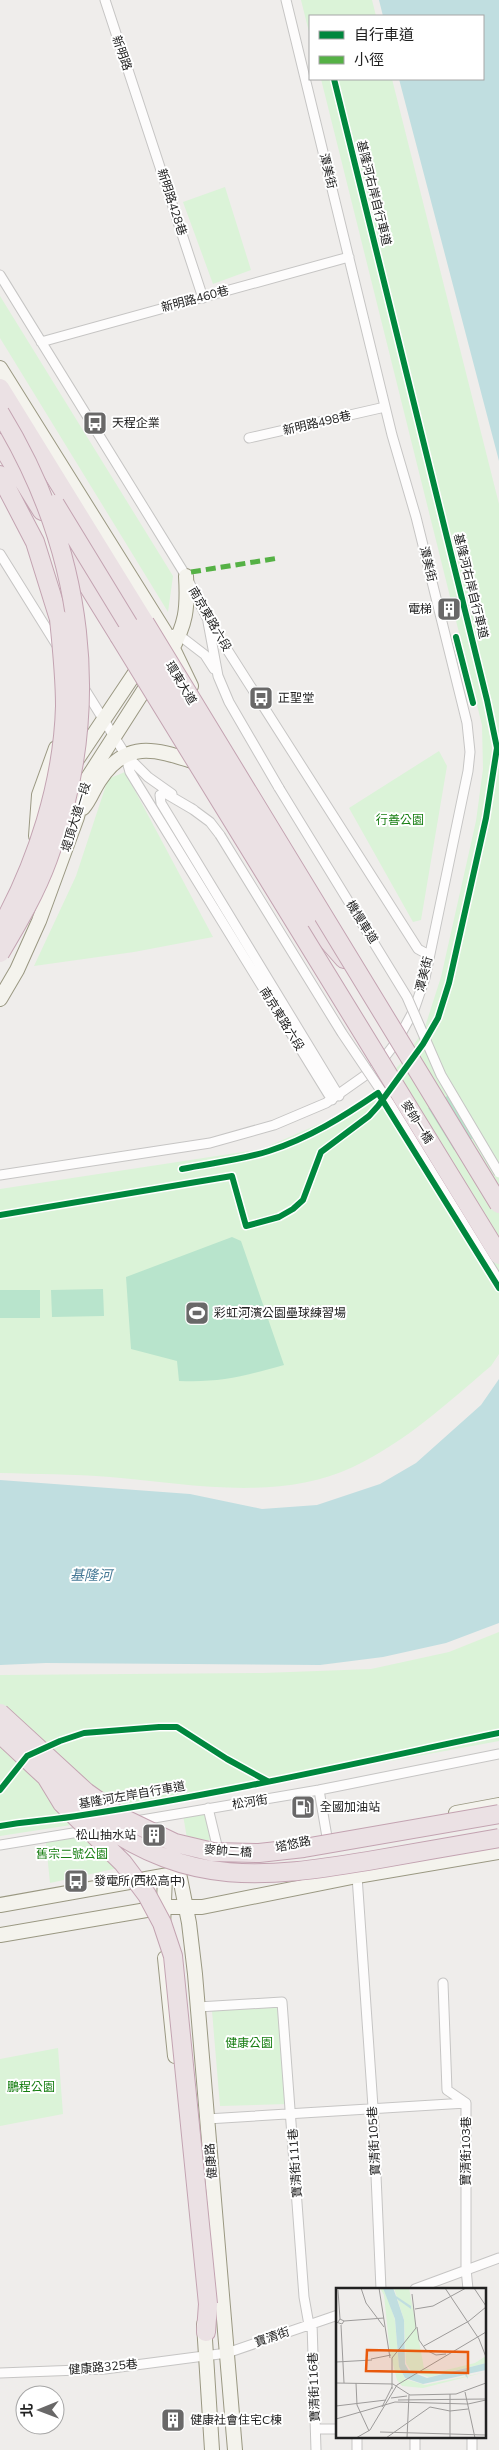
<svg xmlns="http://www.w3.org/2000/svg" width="499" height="2450" font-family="Mulish,'Noto Sans TC',sans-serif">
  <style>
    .park { fill: #dbf3d8 }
    .pitch { fill: #b8e4cc }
    .water { fill: #c0dee0 }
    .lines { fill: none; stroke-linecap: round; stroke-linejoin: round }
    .street-casing { stroke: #c6c5c4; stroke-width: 11 }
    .secondary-casing { stroke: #9a9882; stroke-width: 16 }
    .highway-casing { stroke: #c3a3b1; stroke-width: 20 }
    .street { stroke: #fdfcfc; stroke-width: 9 }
    .secondary { stroke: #f4f3ed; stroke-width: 14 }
    .highway { stroke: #ebe1e4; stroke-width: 18 }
    .street-bridge-casing { stroke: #c6c5c4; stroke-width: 11; stroke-linecap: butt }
    .highway-bridge-casing { stroke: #c3a3b1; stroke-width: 20; stroke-linecap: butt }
    .street-bridge { stroke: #fdfcfc; stroke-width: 9 }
    .highway-bridge { stroke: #ebe1e4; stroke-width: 18 }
    .quiet { stroke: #55b145; stroke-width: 5; stroke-dasharray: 10 5; stroke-linecap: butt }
    .cycleway-casing { stroke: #fff; stroke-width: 9 }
    .cycleway { stroke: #00873e; stroke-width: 6 }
    .labels { text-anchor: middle; stroke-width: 4; stroke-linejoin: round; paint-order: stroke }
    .street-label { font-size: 12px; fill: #212121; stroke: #fff }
    .poi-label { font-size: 12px; fill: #212121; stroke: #fff; text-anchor: start }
    .park-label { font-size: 12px; fill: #167e11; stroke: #fff }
    .water-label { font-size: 14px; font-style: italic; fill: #477996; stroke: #fff }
    .inset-road { fill: none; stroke: #9d9b9a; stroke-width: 1 }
    .view { fill: #e8590c; fill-opacity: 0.15; stroke: #e8590c; stroke-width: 2.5 }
    .inset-edge { fill: none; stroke: #212121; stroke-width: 2.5 }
  </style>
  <rect width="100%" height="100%" fill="#efedeb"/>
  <path class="park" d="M301 0H372L376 16H310V36Z
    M321 79H392L499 504V1354L491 1366C446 1404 407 1441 353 1467 279 1502 189 1484 110 1477 73 1474 37 1474 0 1473V1189L262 1149 335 1117 372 1093 401 1063 424 1030 441 977 476 821 483 769 482 725Z
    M225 187 251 270 213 284 183 202Z
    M0 296 173 576 168 612 0 338Z
    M439 751 447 766 421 920 413 922 349 808Z
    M125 772 213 937 134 952 34 966 76 876 108 779Z
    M499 1632V1741L185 1799 71 1825 0 1836V1675L263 1673 371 1669 449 1652Z
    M205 1811 210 1840 188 1844 183 1815Z
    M82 1828 118 1868 50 1883 45 1834Z
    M281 2004 288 2104 220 2106 212 2011Z
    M58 2048 63 2114 0 2126V2059Z"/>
  <path class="pitch" d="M452 1093 478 1135 454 1150 428 1108Z
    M232 1237 241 1241 284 1365C245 1376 219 1383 179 1381L177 1361 131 1349 126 1277Z
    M103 1289 104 1316 52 1317 51 1290Z
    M0 1290H40V1318H0Z"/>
  <path class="water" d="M379 0H499V461L399 79H483V16H383Z
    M499 1379V1623L446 1643 383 1657 320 1665 46 1663 0 1665V1480L190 1494 262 1509 317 1505 380 1484 416 1463 481 1405Z"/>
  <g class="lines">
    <g class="street-casing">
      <path id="street" d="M105 0 203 298
        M0 275 186 576 207 618 418 949 429 955
        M41 342 349 257
        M249 438 385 407
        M0 554 58 647
        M208 622 218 676 229 702 279 788
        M174 634 179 635 205 655 214 669
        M82 685 125 754 130 772 332 1100
        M127 756 148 777 172 794
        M191 808 210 822 220 835
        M194 810 165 793 160 795 161 803 339 1096
        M0 1175 210 1143 274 1125 326 1103 377 1067 397 1041 414 1010 425 978 468 771 470 752 467 723 416 517 392 435 286 0
        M319 1790 327 1837
        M208 1808 221 1862
        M136 1821 319 1790 499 1754
        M0 1845 91 1830
        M357 1876 373 2107 381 2289
        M443 1983 447 2090 466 2103V2269L468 2289
        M198 2007 282 2002 304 2297 309 2325
        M207 2119 466 2103
        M415 2289 499 2258
        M312 2323 316 2450
        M0 2373 105 2369 227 2353 338 2315
        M316 2429H338
        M357 2450V2436
        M415 2450V2436
        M472 2450V2436"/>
    </g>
    <g class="secondary-casing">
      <path id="secondary" d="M0 368 165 632 191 686
        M170 653C186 624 188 609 186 576
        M76 761 143 661
        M83 808C90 800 93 790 99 781 126 739 155 749 195 762
        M36 836 39 795 56 748
        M0 999 17 970 39 921 77 817 87 779 153 676
        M456 1813 499 1805
        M179 1873 189 1923 195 1974 235 2450
        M0 1905 174 1874
        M163 1927 165 1876
        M0 1935 164 1907H202L357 1876 499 1852
        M165 1958 175 2056
        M204 2324 212 2450"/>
    </g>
    <g class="highway-casing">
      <path id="highway" d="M0 388 145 623
        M0 443 42 511
        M0 475 35 542 59 619
        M59 539 119 636
        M307 917 344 959
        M206 2332 208 2304"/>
    </g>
    <use href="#street" class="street"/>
    <use href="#secondary" class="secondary"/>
    <use href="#highway" class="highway"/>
    <g class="street-bridge-casing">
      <path id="street-bridge" d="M279 788 407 997 441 1075 499 1173
        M220 835 342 1033 390 1104 499 1281"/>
    </g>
    <g class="highway-bridge-casing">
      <path id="highway-bridge" d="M0 413C84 550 105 708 48 859 36 892 18 923 0 953
        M55 504 307 917
        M145 623 499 1204
        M119 636 499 1255
        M0 929C37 863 63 782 65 706 65 677 62 648 59 619
        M0 1713 86 1792 121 1817 175 1843 213 1852 259 1853 304 1848 499 1814
        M0 1734C32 1763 64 1796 99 1822 190 1887 265 1878 368 1861 412 1853 455 1846 499 1838
        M45 1775 62 1803 123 1863 147 1895 162 1923 173 1956 208 2304"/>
    </g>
    <use href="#street-bridge" class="street-bridge"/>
    <use href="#highway-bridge" class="highway-bridge"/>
    <path class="quiet" d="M191 572 279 558"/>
    <g class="cycleway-casing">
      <path id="cycleway" d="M456 637 473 703
        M182 1169C210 1163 242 1160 269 1151 309 1138 343 1117 378 1093L499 1288
        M0 1215 232 1176 246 1226 279 1217 293 1209 303 1200 321 1152 369 1116 378 1106 423 1044 438 1018 449 983 486 818 497 748 487 700 334 79
        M0 1790 27 1756 60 1741 84 1733 159 1727H177L227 1759 267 1781
        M0 1826C28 1821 55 1820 83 1815 222 1794 361 1762 499 1733"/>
    </g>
    <use href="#cycleway" class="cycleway"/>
  </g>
  <defs>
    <g id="bus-square" transform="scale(1.25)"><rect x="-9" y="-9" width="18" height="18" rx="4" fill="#696868" stroke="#fff"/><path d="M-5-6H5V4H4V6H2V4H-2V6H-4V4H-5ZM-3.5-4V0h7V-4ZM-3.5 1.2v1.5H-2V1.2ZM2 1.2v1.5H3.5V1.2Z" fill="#fff"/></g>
    <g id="building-square" transform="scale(1.25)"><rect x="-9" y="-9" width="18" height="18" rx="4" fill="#696868" stroke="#fff"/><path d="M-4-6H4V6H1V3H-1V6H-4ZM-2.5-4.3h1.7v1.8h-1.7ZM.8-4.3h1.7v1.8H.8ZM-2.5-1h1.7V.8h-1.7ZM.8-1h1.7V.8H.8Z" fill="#fff"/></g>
    <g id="stadium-square" transform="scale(1.25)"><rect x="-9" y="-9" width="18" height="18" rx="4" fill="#696868" stroke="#fff"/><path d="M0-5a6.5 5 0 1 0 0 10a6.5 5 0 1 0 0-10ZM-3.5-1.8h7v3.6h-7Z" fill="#fff"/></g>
    <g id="fuel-square" transform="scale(1.25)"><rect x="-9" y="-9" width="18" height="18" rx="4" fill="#696868" stroke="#fff"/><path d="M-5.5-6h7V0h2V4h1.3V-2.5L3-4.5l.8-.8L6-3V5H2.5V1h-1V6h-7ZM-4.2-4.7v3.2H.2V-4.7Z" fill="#fff"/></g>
  </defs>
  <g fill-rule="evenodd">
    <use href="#bus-square" x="95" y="423"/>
    <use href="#building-square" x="449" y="609"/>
    <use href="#bus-square" x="261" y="698"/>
    <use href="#stadium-square" x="197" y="1313"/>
    <use href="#fuel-square" x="303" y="1807"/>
    <use href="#building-square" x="154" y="1835"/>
    <use href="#bus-square" x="76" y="1881"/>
    <use href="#building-square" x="173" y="2420"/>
  </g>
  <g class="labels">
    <g class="street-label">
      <text transform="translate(122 53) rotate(71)" y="4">新明路</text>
      <text transform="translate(328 171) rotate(76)" y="4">潭美街</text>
      <text transform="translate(374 193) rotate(76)" y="4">基隆河右岸自行車道</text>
      <text transform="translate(172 202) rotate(72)" y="4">新明路428巷</text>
      <text transform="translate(195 299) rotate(-15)" y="4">新明路460巷</text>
      <text transform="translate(317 423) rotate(-13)" y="4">新明路498巷</text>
      <text transform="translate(428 564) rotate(76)" y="4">潭美街</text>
      <text transform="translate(471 586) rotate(76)" y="4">基隆河右岸自行車道</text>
      <text transform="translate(210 619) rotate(60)" y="4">南京東路六段</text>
      <text transform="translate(181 683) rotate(59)" y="4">環東大道</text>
      <text transform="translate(76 817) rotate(-73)" y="4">堤頂大道一段</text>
      <text transform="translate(362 922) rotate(58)" y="4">機慢車道</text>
      <text transform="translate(424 974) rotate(-76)" y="4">潭美街</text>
      <text transform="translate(282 1019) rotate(58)" y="4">南京東路六段</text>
      <text transform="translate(417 1122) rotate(58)" y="4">麥帥一橋</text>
      <text transform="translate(132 1795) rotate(-10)" y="4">基隆河左岸自行車道</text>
      <text transform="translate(250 1802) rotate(-9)" y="4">松河街</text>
      <text transform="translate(293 1844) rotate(-12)" y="4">塔悠路</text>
      <text transform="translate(228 1851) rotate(4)" y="4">麥帥二橋</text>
      <text transform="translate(374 2141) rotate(-93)" y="4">寶清街105巷</text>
      <text transform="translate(466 2151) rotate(-90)" y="4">寶清街103巷</text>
      <text transform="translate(211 2161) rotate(-95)" y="4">健康路</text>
      <text transform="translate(295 2163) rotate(-94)" y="4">寶清街111巷</text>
      <text transform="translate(272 2337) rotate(-19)" y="4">寶清街</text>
      <text transform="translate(103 2367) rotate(-5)" y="4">健康路325巷</text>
      <text transform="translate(314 2387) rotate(-92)" y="4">寶清街116巷</text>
    </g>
    <g class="poi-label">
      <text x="112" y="427">天程企業</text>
      <text x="432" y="613" text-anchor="end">電梯</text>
      <text x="278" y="702">正聖堂</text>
      <text x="214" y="1317">彩虹河濱公園壘球練習場</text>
      <text x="320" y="1811">全國加油站</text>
      <text x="136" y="1839" text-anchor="end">松山抽水站</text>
      <text x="94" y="1885">發電所(西松高中)</text>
      <text x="190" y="2424">健康社會住宅C棟</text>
    </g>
    <g class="park-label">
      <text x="400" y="824">行善公園</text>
      <text x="72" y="1858">舊宗二號公園</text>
      <text x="249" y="2047">健康公園</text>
      <text x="31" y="2091">鵬程公園</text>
    </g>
    <g class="water-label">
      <text x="91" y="1580">基隆河</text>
    </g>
  </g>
  <g transform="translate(336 2288)">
    <rect width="150" height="150" fill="#efedeb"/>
    <path d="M44 0 49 1 59 32 63 78 69 91 89 97 150 84 87 100 66 98 61 92 54 65 48 7ZM58 0H73L88 80 102 84 139 75 150 68V75L93 89 75 83 70 75 68 32Z" fill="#dbf3d8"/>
    <path d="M47 0H57L60 8 75 18V21L61 11 68 32 69 76 73 83 91 90 150 75V82L131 86 132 91 129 87 87 96 69 90 63 79 59 31Z" fill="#c0dee0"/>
    <path class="inset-road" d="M25 0 30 15 48 39M43 0 54 70M109 0 143 51 150 69M138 0 150 18M2 2 4 31M79 21 97 18 130 0M8 33 48 30M0 34 6 36 8 33 4 31 2 34M5 37 8 95M81 39 83 52 90 62 100 67 110 66M88 58 133 33 150 19M35 71 55 67M0 74 36 72M0 95 57 96 74 107 120 106 150 95M20 95 21 117 33 143M56 101V70L80 40 76 6M129 104 139 150M114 106V150M55 110 71 108M62 112 149 111M0 118 50 112M46 119 56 99M0 131 59 114 132 116 150 112M44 144 150 147M20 150 34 142 61 97 150 44M50 150 94 119 114 123 132 121M71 150 73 107"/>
    <path class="view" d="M31 62 132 64V85L30 83Z"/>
    <rect width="150" height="150" class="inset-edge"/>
  </g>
  <rect x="309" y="15" width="175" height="65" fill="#ffffff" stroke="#a6a6a6"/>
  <rect x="319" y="31" width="25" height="8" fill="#00873e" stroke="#a6a6a6"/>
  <text x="354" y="40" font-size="15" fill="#212121">自行車道</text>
  <rect x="319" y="56" width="25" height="8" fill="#55b145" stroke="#a6a6a6"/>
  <text x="354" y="65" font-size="15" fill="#212121">小徑</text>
  <g transform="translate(40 2410) rotate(269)"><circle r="24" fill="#ffffff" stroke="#a6a6a6"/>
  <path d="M0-4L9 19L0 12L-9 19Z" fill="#696868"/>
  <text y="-8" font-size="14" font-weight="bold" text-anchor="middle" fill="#212121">北</text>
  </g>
</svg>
